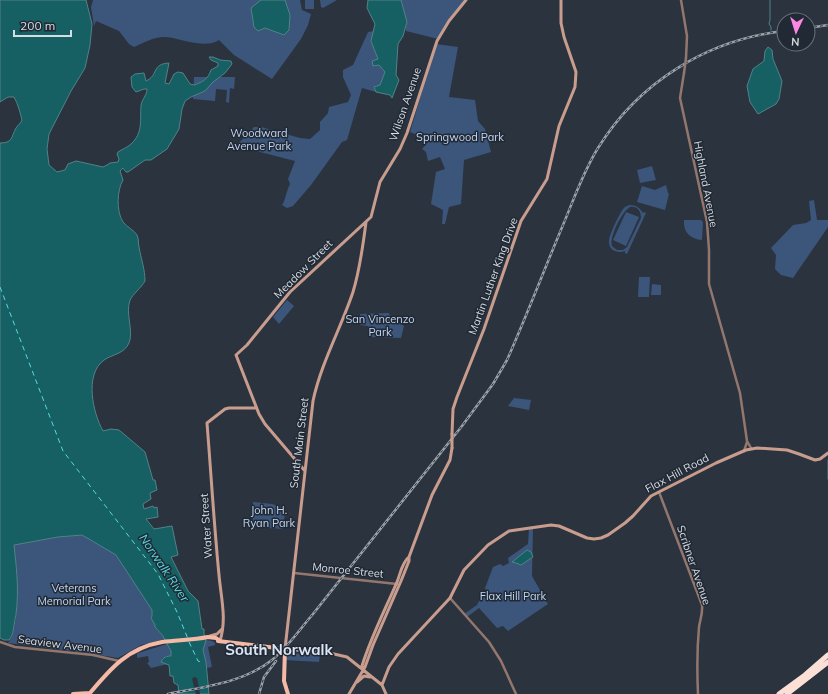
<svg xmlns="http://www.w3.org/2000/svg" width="828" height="694" font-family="Mulish,sans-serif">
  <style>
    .green { fill: #3b557b; fill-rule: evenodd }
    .water { fill: #165f63; stroke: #508489 }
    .pier { fill: #2b333f }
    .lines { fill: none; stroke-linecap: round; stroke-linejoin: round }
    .stream { stroke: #508489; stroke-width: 1 }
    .ferry { stroke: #55dbe1; stroke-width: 1; stroke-dasharray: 5 4; stroke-linecap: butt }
    .tertiary { stroke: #93776d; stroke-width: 2.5 }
    .secondary { stroke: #c99d8e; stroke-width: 3 }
    .primary { stroke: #f4baa6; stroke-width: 4 }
    .motorway { stroke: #fce0d6; stroke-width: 5 }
    .rail-casing { stroke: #9ca3ab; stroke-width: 2.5 }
    .rail { stroke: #212934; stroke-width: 1; stroke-dasharray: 3; stroke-linecap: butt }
    .tertiary-bridge { stroke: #93776d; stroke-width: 2.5 }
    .secondary-bridge { stroke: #c99d8e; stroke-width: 3 }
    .labels { text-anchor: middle; stroke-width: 3; stroke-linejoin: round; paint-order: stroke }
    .street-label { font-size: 11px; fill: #d6dce3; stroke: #212934 }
    .park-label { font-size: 11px; fill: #c2d6f3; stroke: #212934 }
    .water-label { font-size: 12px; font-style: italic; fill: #55dbe1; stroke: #212934 }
    .district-label { font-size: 15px; font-weight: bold; fill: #dbe5f5; stroke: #212934 }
  </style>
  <rect width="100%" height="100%" fill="#2b333f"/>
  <path class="green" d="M93 0H300L302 10 311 14 308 25 301 39 272 79 234 55 219 40C204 50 179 37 164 37 154 37 143 43 134 47L129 44 119 31 96 21 94 26 91 7Z
    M305 0H314V9H305Z
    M320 0H337L323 8 321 7Z
    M401 0H466L457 9 438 39 406 31Z
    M374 31 371 41 378 59 373 66 379 65 385 72 380 85 374 87 376 92 362 88 347 140 342 142 311 185 293 206 287 208 282 205C286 199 286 191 290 184L288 179 295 161 236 146 254 127H261L300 138 310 139 320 130V122L328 113 329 107 348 102 351 95 343 77V70L353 65 368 32Z
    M436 44 458 47 449 97 475 100 478 121 485 129 491 152 464 160 461 204 449 207 445 224H442L443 210 431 204 436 172 445 169 440 157 428 161 426 152 422 149 430 140 410 132Z
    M194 77H235L234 89 230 88 229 103 226 102 227 90 216 89 215 101 193 99Z
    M652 166 656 180 640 183 637 170Z
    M666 185 668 193 669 194 665 210 637 202 642 186 655 190Z
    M814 200 817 220H828V227L793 278 781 275 775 269 776 255 771 248 793 225 806 223 811 220 809 201Z
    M630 205C636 205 640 208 643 213L644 212 646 213 627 254 625 253V251C617 254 608 250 609 241 609 235 620 212 624 208 626 206 627 206 630 205ZM630 207C637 206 641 211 641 218L627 247 623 250H617L612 246C609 238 622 211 630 207Z
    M626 212 639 217 626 246 613 240Z
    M684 220H701L703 222 702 240C690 239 683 232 684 220Z
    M639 277H650L649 297H638Z
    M652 284 661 285V295H651Z
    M287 300 294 306 279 324 273 317Z
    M389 313 392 323H400L404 326 401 338 370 337 368 326 360 325V314Z
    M514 398 531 400 529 410 508 406Z
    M253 502 272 504 284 508V514L285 515 282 529 253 527Z
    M529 528H533L532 576 548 604 508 631 503 626 497 628 479 608 467 617 464 614 477 605 481 597 487 592 485 588 493 567 500 564 503 566 509 563 508 558 528 544Z
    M82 535 116 555 152 610 153 616 151 618 155 625V627L165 639 141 645 118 658 87 653 8 643 12 636 16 618 14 545 58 537Z
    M206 640 212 641 215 643V645L208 647 212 667 207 668 203 650Z
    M167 644C170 647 172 651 171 656L166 657 162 659 163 662 168 664 151 668 147 663 149 662 148 656 137 658V654L138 653Z
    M290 653 320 655 319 662 285 660Z"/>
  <path class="water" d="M0 0H86L92 24 90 45 85 68 71 91 49 134 47 149 49 165 57 172 65 170 68 164 76 161 103 167 107 165 110 163 118 162 119 159 117 154 118 152C122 149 127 148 131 144 143 133 140 121 141 106 141 100 147 96 147 89H144L136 92 132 87 131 77 135 74 144 73 146 81C159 75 151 64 169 63L165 83 169 84 174 74 178 72 183 73 190 84 194 85C203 82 208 79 211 70L218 66V63L211 60 209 57H213L220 60 231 61 232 64 225 73 213 82 205 91 191 97 185 101 182 109 179 129 167 149 151 160H145L128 172H126L123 168 120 171 123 180C117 190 116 211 123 222 127 227 134 230 137 235 139 239 138 243 139 247 141 259 145 269 145 281 141 288 133 294 130 300 125 314 134 330 129 343 124 354 113 354 104 360 84 375 93 413 103 431L111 429 119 430 145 452 153 480H155L157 490 150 493 151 499 143 504 144 509 153 506 154 508 157 507 158 517 146 519 154 529 172 526 178 555 171 557 188 591 198 601 202 629H204V634L206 640 203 650 206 662 209 694H179L178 685 174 683 173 676H170L169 665 161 662C163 657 167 656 171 656V651L167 644 163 636 155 627V625L151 618 152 616V610L116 555 89 539 82 535 58 537 14 545C17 572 20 599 14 625 13 631 13 635 9 640H4L0 638V143C13 143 11 137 16 128 18 125 21 123 22 120 20 112 18 104 14 97H8L0 102Z
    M261 0H285L290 15 289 30 284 35 265 28 258 31 254 27 251 8Z
    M368 0H401L407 22 403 36 398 44 396 75 399 80 392 98 390 95 376 92 374 87 380 85 385 72 379 65 373 66 372 61 378 59 371 41 375 24 367 8Z
    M768 47 772 50 773 59 782 81 779 99 776 104 758 114 750 102 747 86 753 69 764 61 765 51Z
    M527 550 531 552 533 557 521 565 516 563 512 562Z"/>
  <path class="pier" d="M194 677 197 678 200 694H196L192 679Z"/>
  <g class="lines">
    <path class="stream" d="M770 0V20L769 24 771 27V30
      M828 460V464
      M828 465V479"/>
    <path class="ferry" d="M0 287 63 451 158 574 177 612 188 639
      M189 642 198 661 203 663"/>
    <path class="tertiary" d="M681 0 687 36 686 58
      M684 73 680 98 707 222 709 250V284L740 393 747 441 751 448
      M744 451 747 442
      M659 492 702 605C703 613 700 620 699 627 697 649 697 672 698 694
      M294 573 397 584
      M450 598 489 642 501 661 516 694
      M0 642 15 647 93 655 119 661"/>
    <path class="secondary" d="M366 222C363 246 360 269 353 292 341 328 321 363 313 401L285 649 334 654 347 657 382 685 386 694
      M452 434 453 409 457 397 484 329 521 221 547 179 559 126 575 87 576 72 564 37 561 23V0
      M305 471 265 424 259 414 236 355 247 345 290 292 371 217 380 182 400 149 407 133 437 41 449 21 466 0
      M210 636 217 634 222 629
      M220 641C227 619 221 598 219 575 214 524 211 473 207 423L225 409 229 408H256
      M363 669 362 666C371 637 385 610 397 582 400 575 402 562 409 557
      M357 682 364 676 370 677
      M382 685 389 667 398 654 450 598 464 570 488 545 509 531 551 525 559 526 587 538 594 539 601 538 608 535 625 523 633 516 651 496 716 463 746 450 757 448 787 450 799 454 815 460 820 459 828 453
      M349 694 365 667 373 645 401 581 409 561V557L432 495 450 460 452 448"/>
    <path class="primary" d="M218 641 285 649 284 681 288 694
      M73 694 90 693C111 668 128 648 162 642 177 640 193 640 208 637L216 638 220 641"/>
    <path class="motorway" d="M779 694 805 675 828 655
      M787 694 828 662"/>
    <g class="rail-casing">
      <path id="rail" d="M808 28 828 25
        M168 694C203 687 243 683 272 660 288 647 300 629 313 614L462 426 493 384 507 360C527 315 544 270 563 225 574 199 583 172 598 148 639 82 707 40 784 31
        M259 694 264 677 276 661"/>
    </g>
    <use href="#rail" class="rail"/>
    <path class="tertiary-bridge" d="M684 73 686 58"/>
    <path class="secondary-bridge" d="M452 434V448"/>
  </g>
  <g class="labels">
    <g class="street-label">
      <text transform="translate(405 104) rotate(-71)" y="4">Wilson Avenue</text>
      <text transform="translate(706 184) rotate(79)" y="4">Highland Avenue</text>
      <text transform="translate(303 269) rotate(-45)" y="4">Meadow Street</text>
      <text transform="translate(493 276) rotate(-70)" y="4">Martin Luther King Drive</text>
      <text transform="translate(299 443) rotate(-83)" y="4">South Main Street</text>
      <text transform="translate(677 473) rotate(-28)" y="4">Flax Hill Road</text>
      <text transform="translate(206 526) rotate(-94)" y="4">Water Street</text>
      <text transform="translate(694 565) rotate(71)" y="4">Scribner Avenue</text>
      <text transform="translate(348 570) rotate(6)" y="4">Monroe Street</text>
      <text transform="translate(60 644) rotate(7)" y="4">Seaview Avenue</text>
    </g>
    <g class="park-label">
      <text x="259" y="137">Woodward<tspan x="259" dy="13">Avenue Park</tspan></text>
      <text x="460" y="141">Springwood Park</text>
      <text x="380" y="323">San Vincenzo<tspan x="380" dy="13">Park</tspan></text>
      <text x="269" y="514">John H.<tspan x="269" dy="13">Ryan Park</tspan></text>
      <text x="74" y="592">Veterans<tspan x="74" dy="13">Memorial Park</tspan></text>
      <text x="513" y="600">Flax Hill Park</text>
    </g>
    <g class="water-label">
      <text transform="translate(164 568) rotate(56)" y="4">Norwalk River</text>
    </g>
    <g class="district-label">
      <text x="279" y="655">South Norwalk</text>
    </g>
  </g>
  <g transform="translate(796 32) rotate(184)"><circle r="19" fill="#212934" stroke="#69717a"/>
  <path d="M0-3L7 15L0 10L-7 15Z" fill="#fc86e4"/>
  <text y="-6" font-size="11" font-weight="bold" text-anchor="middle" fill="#d6dce3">N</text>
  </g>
  <path d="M14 30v6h57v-6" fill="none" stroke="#d6dce3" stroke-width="2"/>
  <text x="20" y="30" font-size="12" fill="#d6dce3" stroke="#212934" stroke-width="3" paint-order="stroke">200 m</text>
</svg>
